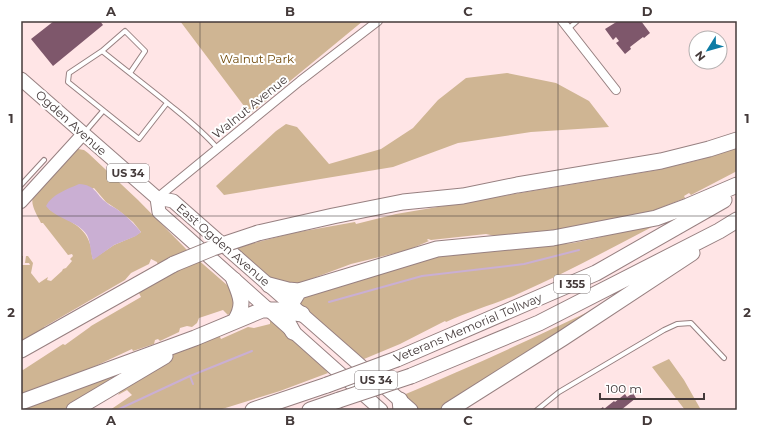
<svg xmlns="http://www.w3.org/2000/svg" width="758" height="431" font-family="Montserrat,sans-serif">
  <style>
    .green { fill: #cfb593; fill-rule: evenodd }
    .water { fill: #caafd3 }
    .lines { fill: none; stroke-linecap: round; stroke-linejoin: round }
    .stream { stroke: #caafd3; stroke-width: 2 }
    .building { fill: #7e576b }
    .lane-casing { stroke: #978081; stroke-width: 6 }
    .street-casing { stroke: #978081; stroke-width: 10 }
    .secondary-casing { stroke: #978081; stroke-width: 14 }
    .primary-casing { stroke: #978081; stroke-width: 15 }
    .highway-casing { stroke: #978081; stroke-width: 17 }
    .lane { stroke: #fff; stroke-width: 4 }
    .street { stroke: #fff; stroke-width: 8 }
    .secondary { stroke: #fff; stroke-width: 12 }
    .primary { stroke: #fff; stroke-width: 13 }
    .highway { stroke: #fff; stroke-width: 15 }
    .highway-bridge-casing { stroke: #978081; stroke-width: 17; stroke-linecap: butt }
    .highway-bridge { stroke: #fff; stroke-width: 15 }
    .grid { fill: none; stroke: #443a3a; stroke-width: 1; stroke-opacity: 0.55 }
    .labels { text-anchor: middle; stroke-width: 4; stroke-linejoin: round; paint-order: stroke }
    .shield { fill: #fff; stroke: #7c7575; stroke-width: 1 }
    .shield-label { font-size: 11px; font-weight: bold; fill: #443a3a }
    .park-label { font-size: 12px; fill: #734d0f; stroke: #fff }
    .street-label { font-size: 12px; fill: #443a3a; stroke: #fff }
    .neatline { fill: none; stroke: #443a3a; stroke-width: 1.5 }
    .grid-label { font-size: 13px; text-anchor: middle; font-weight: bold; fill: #443a3a }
  </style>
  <rect width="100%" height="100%" fill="#ffe5e6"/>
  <path class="green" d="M180 21H363L250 114Z
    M507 73 556 83 589 101 609 127 531 132 458 143 393 167 224 195 216 186 276 131 286 124 297 127 329 164 381 149 413 128 438 100 466 78Z
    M737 148V171L691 195 689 193 684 196 685 198 645 214 509 239 486 234 431 240 428 239 427 240 429 241 408 250 351 264 295 285 270 279 234 248 293 233 355 222 356 224 396 214 657 170 699 160Z
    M78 149 84 150 88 153 138 200 188 251 227 285 235 296V302L232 312 228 315 223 310 199 318 197 323 192 327 187 326 180 328 179 332 160 341 158 339 155 340 154 344 133 351 132 349 76 375 21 394V369L23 370 63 344 65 345 90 327 91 326 141 297 138 291 191 264 181 253 158 265 157 262 151 259 149 264 131 273 125 280 44 327 45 330 21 343V256H23L22 265H30L29 263H25L26 256H28L33 263 31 273 39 283 48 277 47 280 51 281 62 271 63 269 66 268 72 261 70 259 73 256 72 254 68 255 43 223H41C37 215 30 205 33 196ZM94 188 106 202 118 210 133 222 141 232 135 236 114 245 93 259C91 254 92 249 90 244 84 224 65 220 49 209Z
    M667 219C619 244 570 271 520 293 496 304 470 311 446 322L445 321 400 344 364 359 358 354 356 355 299 306V301L304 297 434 257 573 243 597 238Z
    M604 304 441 410H418L401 396C470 367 537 337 604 304Z
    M270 319 318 361 328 373 280 391 219 410H110L132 395 127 390 118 395 125 384H134L135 376C164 358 187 347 219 335L221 339 248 327 254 328 270 324Z
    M669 359 684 380 701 410H685L652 367Z
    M118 374 63 410H21V409Z"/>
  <path class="water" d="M79 184C96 185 95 194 107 203 110 206 114 207 118 210 127 216 134 224 141 232L136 236 114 245 93 260C90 251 91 243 87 235 77 220 57 220 46 206 52 194 68 189 79 184Z"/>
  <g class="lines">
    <path class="stream" d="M329 302 422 276 524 264 579 250
      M190 376 193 384
      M117 410 190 376 252 351"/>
  </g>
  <path class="building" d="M54 21H100L103 25 53 66 31 39Z
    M618 21H641L650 33 644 38 643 37 630 47 631 49 625 54 616 43 619 41 616 37 613 40 605 29Z
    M633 393 636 398 621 410H599L603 407 604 409 614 401 615 402 625 394 627 397Z"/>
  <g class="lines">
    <g class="lane-casing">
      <path id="lane" d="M568 29 577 21
        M102 51 125 31 145 51 130 73
        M167 103 139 139 68 82 69 73 102 51C123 68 144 84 165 101 183 116 202 130 217 148
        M85 132 103 111
        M21 185 44 160
        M537 410 559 392 664 330 677 324 691 323 724 358"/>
    </g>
    <g class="street-casing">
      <path id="street" d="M562 21 616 90
        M157 198 300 81 378 21"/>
    </g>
    <g class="secondary-casing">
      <path id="secondary" d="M21 202 83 134"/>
    </g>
    <g class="primary-casing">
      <path id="primary" d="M21 79 157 198
        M157 198 173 201 411 410
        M157 198 159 212 381 410"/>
    </g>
    <g class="highway-casing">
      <path id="highway" d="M258 233 333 216 403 202 463 196 517 185 661 161 709 149 737 140
        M234 280C241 297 245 305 235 321
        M269 285 288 290 299 291 437 249 553 238 656 218 688 206 737 185
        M293 332 288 323 286 312 299 291
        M21 350 174 264
        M397 359 596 273 724 200
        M411 376 539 323 719 231 737 220
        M400 400 401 410
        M21 402 195 338 262 310H277L302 314
        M74 410 165 356
        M253 410 327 385
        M310 410 339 400
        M449 410 563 338 692 253"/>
    </g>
    <use href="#lane" class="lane"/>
    <use href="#street" class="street"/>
    <use href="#secondary" class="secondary"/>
    <use href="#primary" class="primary"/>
    <use href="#highway" class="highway"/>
    <g class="highway-bridge-casing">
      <path id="highway-bridge" d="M174 264 213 248 258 233
        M327 385 397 359
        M339 400 411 376"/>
    </g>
    <use href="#highway-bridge" class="highway-bridge"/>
  </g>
  <path class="grid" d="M200 21V410M379 21V410M558 21V410M21 216H737"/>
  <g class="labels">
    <g class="shield">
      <rect x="107" y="164" width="42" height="18" rx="3"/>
      <rect x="554" y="275" width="36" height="18" rx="3"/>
      <rect x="355" y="371" width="42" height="18" rx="3"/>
    </g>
    <g class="shield-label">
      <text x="128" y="177">US 34</text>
      <text x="572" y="288">I 355</text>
      <text x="376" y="384">US 34</text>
    </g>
    <g class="park-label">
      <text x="257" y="63">Walnut Park</text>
    </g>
    <g class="street-label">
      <text transform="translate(250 107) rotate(-39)" y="4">Walnut Avenue</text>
      <text transform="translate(71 123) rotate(42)" y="4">Ogden Avenue</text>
      <text transform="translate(223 245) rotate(41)" y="4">East Ogden Avenue</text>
      <text transform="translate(468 328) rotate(-23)" y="4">Veterans Memorial Tollway</text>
    </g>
  </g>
  <rect width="758" height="431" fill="none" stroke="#ffffff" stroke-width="44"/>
  <g transform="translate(708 50) rotate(233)"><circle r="19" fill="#ffffff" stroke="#b4b0b0"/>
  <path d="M0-3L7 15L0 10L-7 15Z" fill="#0e7ca5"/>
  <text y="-6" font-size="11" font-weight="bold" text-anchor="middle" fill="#443a3a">N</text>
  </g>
  <path d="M600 393v6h104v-6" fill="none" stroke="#443a3a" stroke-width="2"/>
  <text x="606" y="393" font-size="12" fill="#443a3a" stroke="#ffffff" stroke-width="3" paint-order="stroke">100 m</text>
  <rect x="22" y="22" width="714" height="387" class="neatline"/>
  <g class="grid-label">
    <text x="111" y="16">A</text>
    <text x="290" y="16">B</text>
    <text x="468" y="16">C</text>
    <text x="647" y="16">D</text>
    <text x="11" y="123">1</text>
    <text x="747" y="123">1</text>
    <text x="11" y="317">2</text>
    <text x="747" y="317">2</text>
    <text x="111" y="425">A</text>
    <text x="290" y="425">B</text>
    <text x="468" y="425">C</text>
    <text x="647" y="425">D</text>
  </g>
</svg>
